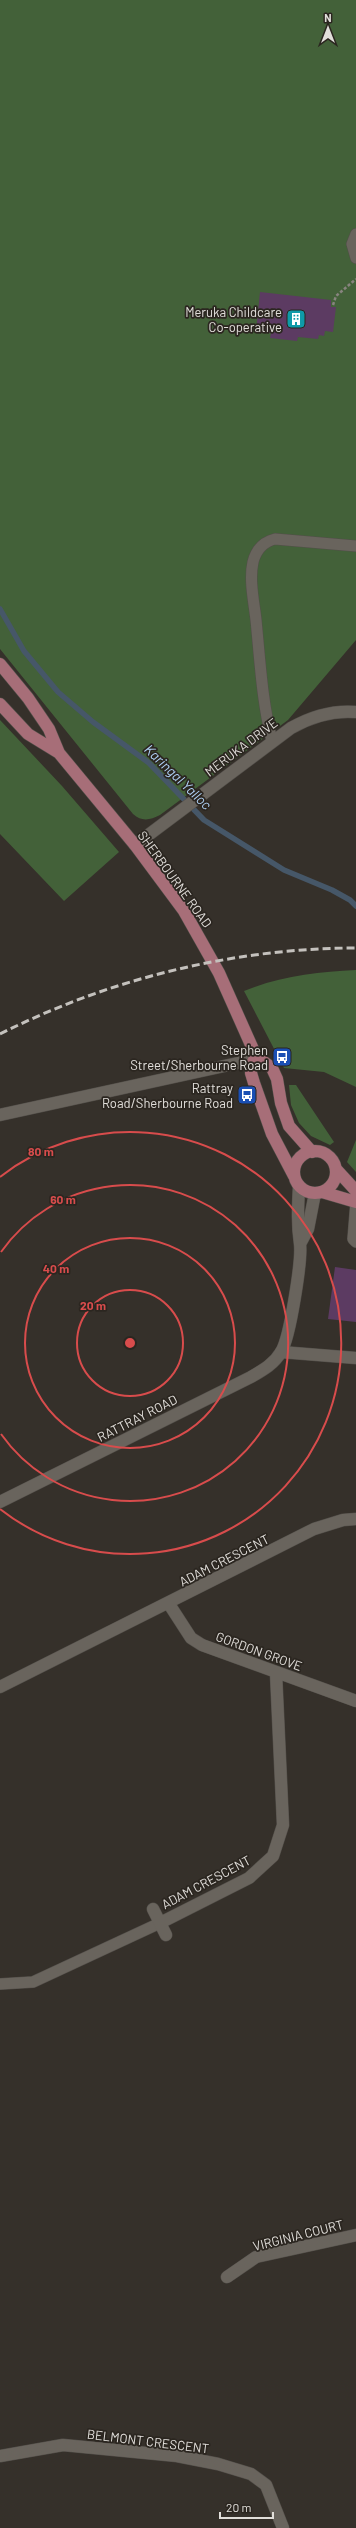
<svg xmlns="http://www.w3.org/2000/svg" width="356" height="2528" font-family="Barlow,sans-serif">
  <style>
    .green { fill: #436139 }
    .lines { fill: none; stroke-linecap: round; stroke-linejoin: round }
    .stream { stroke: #465768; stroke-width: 5.5 }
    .building { fill: #5c3b62 }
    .service-casing { stroke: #534f4a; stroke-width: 12 }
    .minor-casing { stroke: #534f4a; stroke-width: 13 }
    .tertiary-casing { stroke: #534f4a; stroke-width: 13 }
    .primary-casing { stroke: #534f4a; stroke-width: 13 }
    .path { stroke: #88847f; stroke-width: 2.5; stroke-dasharray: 3 2; stroke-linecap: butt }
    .service { stroke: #69645d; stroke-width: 11 }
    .minor { stroke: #69645d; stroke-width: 12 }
    .tertiary { stroke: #69645d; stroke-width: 12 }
    .primary { stroke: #a76e78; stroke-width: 12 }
    .rail { stroke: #c4c1bd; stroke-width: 3; stroke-dasharray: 8 4; stroke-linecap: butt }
    .ring { fill: none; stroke: #d84c4c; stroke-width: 2 }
    .labels { text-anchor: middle; stroke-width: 3.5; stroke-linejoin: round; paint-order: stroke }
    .poi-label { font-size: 13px; fill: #e1deda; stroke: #2b2620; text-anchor: end }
    .street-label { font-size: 13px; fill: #e1deda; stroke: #2b2620 }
    .water-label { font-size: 14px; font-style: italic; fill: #b0d2f7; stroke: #2b2620 }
    .centre { fill: #d84c4c; stroke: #2b2620; stroke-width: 2 }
    .ring-label { font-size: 12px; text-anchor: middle; font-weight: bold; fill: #d84c4c; stroke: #2b2620; stroke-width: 3.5; stroke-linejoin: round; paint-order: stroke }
  </style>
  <rect width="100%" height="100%" fill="#35302a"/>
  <path class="green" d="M0 0H356V640L288 720 160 815C150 820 142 822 133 814L0 649Z
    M0 720 62 786 119 852 64 901 0 834Z
    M356 970V1087L324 1072 284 1068 244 991C280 976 318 972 356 970Z
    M289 1085H296L334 1142 330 1145 311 1136 299 1123 291 1105Z
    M356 1140V1172L347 1162Z"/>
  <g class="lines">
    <path class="stream" d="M0 609 24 651 58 692 93 722 149 763 204 820 284 870 332 890 350 900 356 906"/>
  </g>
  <path class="building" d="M260 292 331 300V307H336L333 332 325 331 324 336 319 335 318 339 298 337 297 341 270 338 271 333 256 331Z
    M335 1267 356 1270V1322L328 1319Z"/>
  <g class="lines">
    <g class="service-casing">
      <path id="service" d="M356 234 352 244 356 258
        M272 741C262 701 260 660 256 620 254 602 249 580 253 562 256 550 263 542 275 539L356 546
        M356 1202 353 1239 356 1242
        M0 1984 33 1982 160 1923"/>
    </g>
    <g class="minor-casing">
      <path id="minor" d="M135 845 291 728C312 716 332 710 356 712
        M0 1115 238 1063 256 1056
        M281 1352 356 1358
        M169 1604 191 1638 202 1645 356 1701
        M0 1687 314 1529 343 1520 356 1519
        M153 1909 166 1935
        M160 1923 249 1878 273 1856 283 1825 276 1673
        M227 2277 256 2257 356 2235
        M0 2456 63 2445 177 2456 218 2464 251 2474 266 2485 283 2528"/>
    </g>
    <g class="tertiary-casing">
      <path id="tertiary" d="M300 1244 308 1229 315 1193
        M0 1502 251 1377C263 1370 274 1364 281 1352 290 1338 302 1260 300 1244 297 1222 298 1207 299 1186"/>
    </g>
    <g class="primary-casing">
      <path id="primary" d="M0 664 28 698 49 729 59 753 135 845 184 911 219 973 256 1056 272 1068 277 1079 281 1103 289 1126 312 1152
        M0 704 28 734 59 753
        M256 1056 252 1064 251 1073 254 1083 272 1134 294 1176
        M294 1172a21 21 0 1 1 42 0a21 21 0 1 1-42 0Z
        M336 1169 356 1191
        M322 1192 356 1202"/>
    </g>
    <path class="path" d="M333 305 336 296 356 279"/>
    <use href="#service" class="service"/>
    <use href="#minor" class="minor"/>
    <use href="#tertiary" class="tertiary"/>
    <use href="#primary" class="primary"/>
    <path class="rail" d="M0 1034C109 979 234 948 356 948"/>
  </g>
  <g class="ring">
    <circle cx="130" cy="1343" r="53"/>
    <circle cx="130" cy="1343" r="105"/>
    <path d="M1 1252A158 158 0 1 1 1 1434"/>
    <path d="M0 1177A211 211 0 1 1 0 1509"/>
  </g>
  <defs>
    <g id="building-square" transform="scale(1)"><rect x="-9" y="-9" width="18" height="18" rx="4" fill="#0f9aa8" stroke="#2b2620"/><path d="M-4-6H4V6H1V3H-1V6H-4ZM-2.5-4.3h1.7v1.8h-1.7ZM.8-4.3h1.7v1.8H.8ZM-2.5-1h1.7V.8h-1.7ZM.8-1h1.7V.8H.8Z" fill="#fff"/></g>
    <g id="bus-square" transform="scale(1)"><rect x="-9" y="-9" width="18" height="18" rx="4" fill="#1a4fb4" stroke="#2b2620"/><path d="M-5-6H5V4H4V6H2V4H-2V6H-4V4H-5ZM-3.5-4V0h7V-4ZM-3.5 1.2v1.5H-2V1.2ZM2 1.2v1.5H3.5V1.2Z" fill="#fff"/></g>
  </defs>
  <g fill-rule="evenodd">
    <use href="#building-square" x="296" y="319"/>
    <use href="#bus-square" x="282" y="1057"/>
    <use href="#bus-square" x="247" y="1095"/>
  </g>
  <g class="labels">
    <g class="poi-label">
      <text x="282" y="317">Meruka Childcare<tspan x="282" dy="15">Co-operative</tspan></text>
      <text x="268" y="1055">Stephen<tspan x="268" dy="15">Street/Sherbourne Road</tspan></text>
      <text x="233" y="1093">Rattray<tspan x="233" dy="15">Road/Sherbourne Road</tspan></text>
    </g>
    <g class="street-label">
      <text transform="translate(241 747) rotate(-37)" y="5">MERUKA DRIVE</text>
      <text transform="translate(175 879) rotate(54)" y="5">SHERBOURNE ROAD</text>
      <text transform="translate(137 1418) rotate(-27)" y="5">RATTRAY ROAD</text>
      <text transform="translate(224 1560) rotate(-27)" y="5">ADAM CRESCENT</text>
      <text transform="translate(259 1651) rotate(20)" y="5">GORDON GROVE</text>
      <text transform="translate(206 1882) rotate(-28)" y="5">ADAM CRESCENT</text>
      <text transform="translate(298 2235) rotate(-14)" y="5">VIRGINIA COURT</text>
      <text transform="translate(148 2441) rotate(7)" y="5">BELMONT CRESCENT</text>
    </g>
    <g class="water-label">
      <text transform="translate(178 777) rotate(44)" y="5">Karingal Yalloc</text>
    </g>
  </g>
  <circle cx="130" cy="1343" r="6" class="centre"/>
  <g class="ring-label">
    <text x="41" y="1156">80 m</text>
    <text x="63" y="1204">60 m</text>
    <text x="56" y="1273">40 m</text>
    <text x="93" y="1310">20 m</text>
  </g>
  <g transform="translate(328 28)" stroke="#2b2620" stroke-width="3" paint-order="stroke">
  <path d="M0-3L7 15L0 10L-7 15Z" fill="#e1deda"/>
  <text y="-6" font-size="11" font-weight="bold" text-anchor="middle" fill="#e1deda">N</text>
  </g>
  <path d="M220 2512v6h53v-6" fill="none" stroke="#e1deda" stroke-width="2"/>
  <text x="226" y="2512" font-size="12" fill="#e1deda" stroke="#2b2620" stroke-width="3" paint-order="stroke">20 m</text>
</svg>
